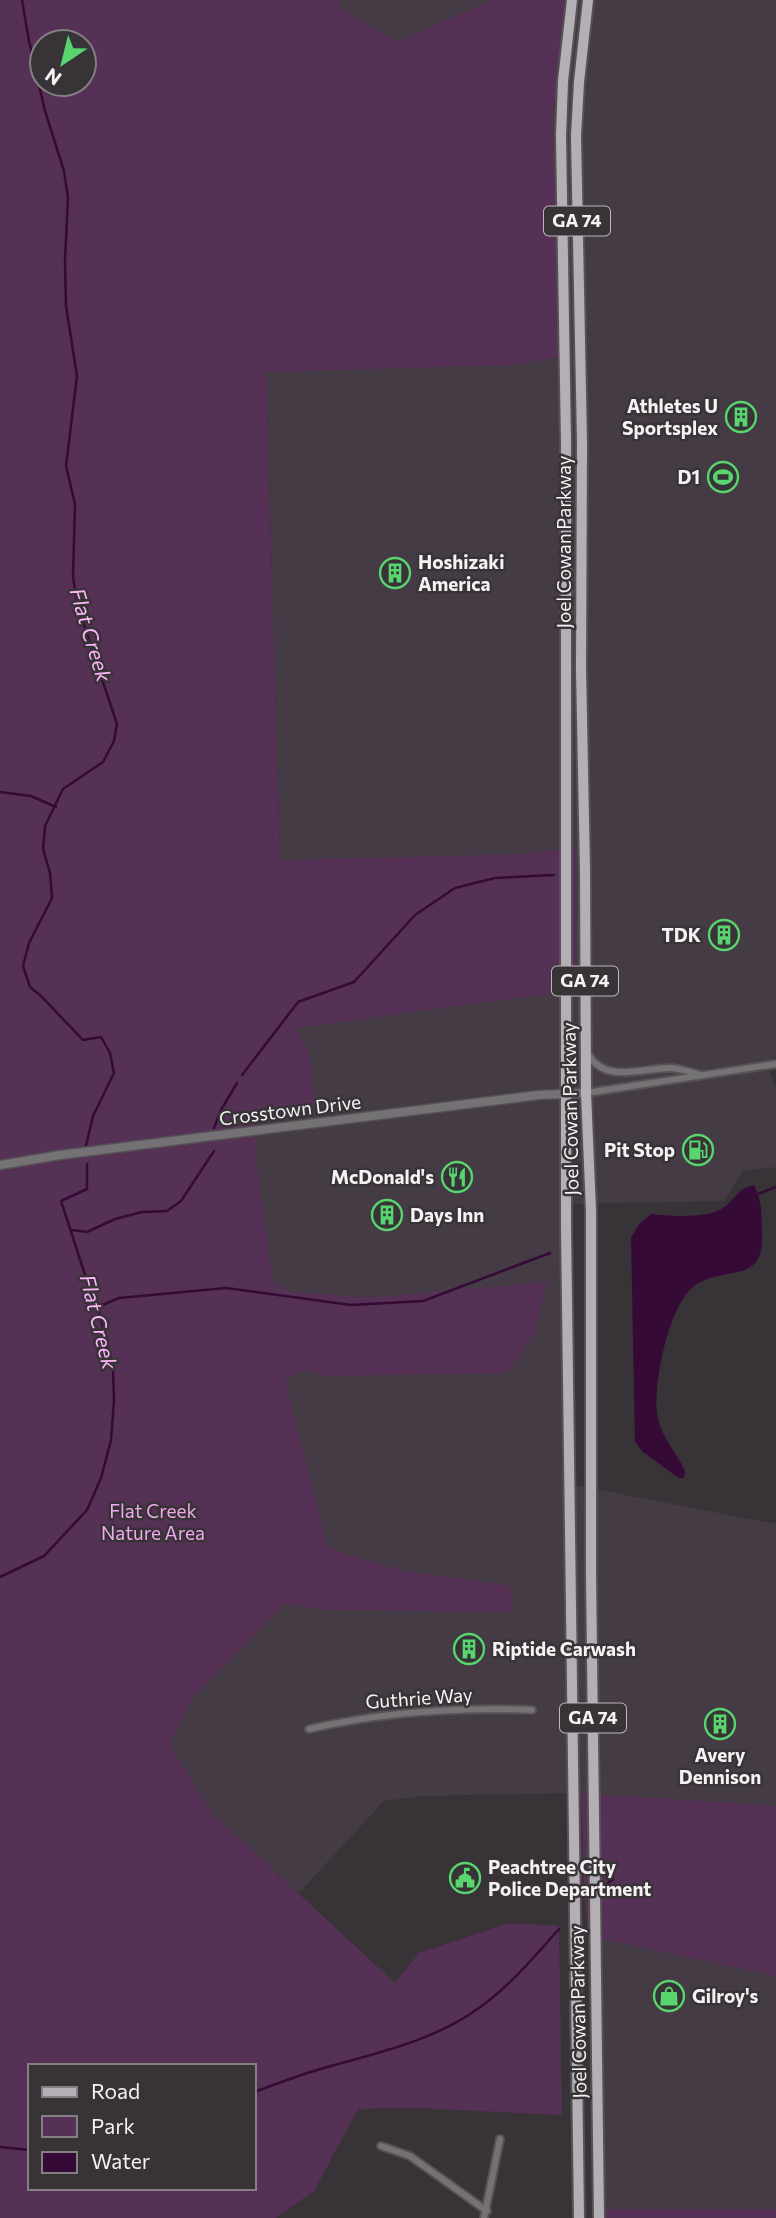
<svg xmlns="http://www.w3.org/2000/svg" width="776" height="2218" font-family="Commissioner,sans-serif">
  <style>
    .built { fill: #443b44 }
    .green { fill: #553155; fill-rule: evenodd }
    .water { fill: #360a37 }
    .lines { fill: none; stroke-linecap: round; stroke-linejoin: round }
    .stream { stroke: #360a37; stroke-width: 2.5 }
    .minor-casing { stroke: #565155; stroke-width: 10 }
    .tertiary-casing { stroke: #565155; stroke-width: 11 }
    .primary-casing { stroke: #565155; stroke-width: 14 }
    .minor { stroke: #757275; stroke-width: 6 }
    .tertiary { stroke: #757275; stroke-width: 8 }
    .primary { stroke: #b4afb4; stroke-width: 10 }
    .labels { text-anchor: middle; stroke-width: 5; stroke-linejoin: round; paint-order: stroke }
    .shield { fill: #383337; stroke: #bcb8bb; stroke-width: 2 }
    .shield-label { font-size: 18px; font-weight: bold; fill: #f5f1f4 }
    .poi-label { font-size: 19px; font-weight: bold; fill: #f5f1f4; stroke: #383337; text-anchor: end }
    .street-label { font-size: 19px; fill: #f5f1f4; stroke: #383337 }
    .park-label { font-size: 19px; fill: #f0a8ef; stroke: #383337 }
    .water-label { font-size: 21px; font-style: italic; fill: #fdb5fc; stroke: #383337 }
  </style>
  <rect width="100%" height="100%" fill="#383337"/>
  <path class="built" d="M339 0H492L397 42 341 9Z
    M565 0H776V1068L769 1070 776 1089V1167L743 1171 724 1201 570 1204 574 1485 776 1524V1806L581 1793 423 1796 384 1801 299 1893 212 1813 138 1752 251 1306 234 1036 576 990 575 847 527 854 280 861 266 371 512 365 558 357 553 117Z
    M588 1936 776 1976V2209H593Z"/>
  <path class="green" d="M0 0H339L341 9 397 42 492 0H565L553 117 559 357 512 365 266 372 280 860 527 854 576 847V990L295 1028 309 1051 316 1110 258 1122 256 1160 273 1281 288 1291 367 1298 547 1282 534 1335 507 1373 328 1376 304 1371 285 1380 328 1548 399 1570 511 1586V1612L322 1610 286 1603 192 1698 169 1744 212 1813 395 1983 419 1953 509 1923 559 1926 562 2115 416 2108 358 2109 314 2191 276 2218H0ZM42 42H84V84H42ZM30 2066H254V2188H30Z
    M581 1793 776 1806V1976L588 1936 584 1894Z
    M593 2209H776V2218H593Z"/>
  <path class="water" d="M754 1185C763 1203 761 1213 762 1232 766 1287 722 1264 693 1287 668 1307 651 1390 658 1419 662 1437 677 1454 685 1471L684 1478H679L643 1452 635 1442 631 1238 639 1224 651 1214C669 1216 708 1219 723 1208 737 1198 735 1190 754 1185Z"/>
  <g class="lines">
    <path class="stream" d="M22 0 29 41 45 111 64 171 68 198 65 261 66 306 77 376 66 466 75 504 73 577 78 607 117 724 114 741 103 762 63 789 45 826 43 849 50 873 52 898 29 943 23 966 30 987 40 995 83 1040 101 1037 110 1053 114 1073 93 1116 86 1146
      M0 792 31 796 56 807
      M242 1075 298 1002 354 982 415 915 455 888 495 878 554 875
      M214 1128 221 1110 237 1083
      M758 1194 776 1187
      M72 1230 87 1232 115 1219 142 1212 167 1211 181 1201 214 1151
      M98 1307 119 1298 226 1288 351 1305 423 1301 550 1253
      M0 1577 44 1556 87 1510 101 1478 111 1440 114 1401 113 1369 98 1307 88 1284 61 1201 87 1189V1164
      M606 1885 613 1879
      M254 2092C274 2085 294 2077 314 2071 370 2054 431 2043 479 2008 510 1986 534 1957 559 1929
      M0 2147 30 2150"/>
    <g class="minor-casing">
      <path id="minor" d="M588 1054C605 1084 642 1068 670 1068 680 1068 689 1072 698 1074
        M586 1093 776 1064
        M309 1729C382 1712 457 1707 532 1710
        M381 2146 410 2156 487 2211
        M484 2218 500 2139"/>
    </g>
    <g class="tertiary-casing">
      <path id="tertiary" d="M0 1165 60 1155 539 1095 586 1093"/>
    </g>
    <g class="primary-casing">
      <path id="primary" d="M572 0 563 81 561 136 566 443V1226L579 2218
        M588 0 579 82 576 136 582 442 581 670 585 869 586 1093 591 1211V1576L599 2218"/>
    </g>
    <use href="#minor" class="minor"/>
    <use href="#tertiary" class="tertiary"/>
    <use href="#primary" class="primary"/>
  </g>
  <defs>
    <g id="building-ring" transform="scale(1.575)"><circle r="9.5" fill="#383337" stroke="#59d56f" stroke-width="1.5"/><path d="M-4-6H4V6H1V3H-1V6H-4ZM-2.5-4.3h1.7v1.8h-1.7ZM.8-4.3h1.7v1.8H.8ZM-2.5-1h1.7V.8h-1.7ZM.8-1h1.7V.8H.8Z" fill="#59d56f"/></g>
    <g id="stadium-ring" transform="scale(1.575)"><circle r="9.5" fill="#383337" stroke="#59d56f" stroke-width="1.5"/><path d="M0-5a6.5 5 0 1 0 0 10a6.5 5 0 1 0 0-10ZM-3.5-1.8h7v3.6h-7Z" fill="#59d56f"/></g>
    <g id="fuel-ring" transform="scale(1.575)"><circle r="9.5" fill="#383337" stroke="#59d56f" stroke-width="1.5"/><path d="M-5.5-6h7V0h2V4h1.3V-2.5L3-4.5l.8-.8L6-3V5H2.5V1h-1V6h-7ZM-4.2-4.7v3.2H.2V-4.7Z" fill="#59d56f"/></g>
    <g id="restaurant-ring" transform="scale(1.575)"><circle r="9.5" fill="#383337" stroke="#59d56f" stroke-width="1.5"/><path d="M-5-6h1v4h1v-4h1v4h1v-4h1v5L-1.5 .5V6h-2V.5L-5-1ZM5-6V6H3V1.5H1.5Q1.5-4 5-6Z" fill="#59d56f"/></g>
    <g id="civic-ring" transform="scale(1.575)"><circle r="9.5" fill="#383337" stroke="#59d56f" stroke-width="1.5"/><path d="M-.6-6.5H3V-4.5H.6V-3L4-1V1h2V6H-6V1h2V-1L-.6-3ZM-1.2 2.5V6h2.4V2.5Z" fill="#59d56f"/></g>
    <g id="shop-ring" transform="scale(1.575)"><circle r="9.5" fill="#383337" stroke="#59d56f" stroke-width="1.5"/><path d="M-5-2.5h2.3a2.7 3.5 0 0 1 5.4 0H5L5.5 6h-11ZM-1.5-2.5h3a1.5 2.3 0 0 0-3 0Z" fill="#59d56f"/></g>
  </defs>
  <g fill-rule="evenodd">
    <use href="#building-ring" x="741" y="417"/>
    <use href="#stadium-ring" x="723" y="477"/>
    <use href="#building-ring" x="395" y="573"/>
    <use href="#building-ring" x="724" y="935"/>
    <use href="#fuel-ring" x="698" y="1150"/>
    <use href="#restaurant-ring" x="457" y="1177"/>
    <use href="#building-ring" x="387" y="1215"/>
    <use href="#building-ring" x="469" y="1649"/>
    <use href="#building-ring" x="720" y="1724"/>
    <use href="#civic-ring" x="465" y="1878"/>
    <use href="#shop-ring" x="669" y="1996"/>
  </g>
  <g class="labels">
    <g class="shield">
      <rect x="544" y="206.5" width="66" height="29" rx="5"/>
      <rect x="552" y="966.5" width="66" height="29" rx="5"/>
      <rect x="560" y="1703.5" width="66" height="29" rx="5"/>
    </g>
    <g class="shield-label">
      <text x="577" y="227">GA 74</text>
      <text x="585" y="987">GA 74</text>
      <text x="593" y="1724">GA 74</text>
    </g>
    <g class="poi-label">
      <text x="718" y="413">Athletes U<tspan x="718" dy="22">Sportsplex</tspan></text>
      <text x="700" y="484">D1</text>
      <text x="418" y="569" text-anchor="start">Hoshizaki<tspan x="418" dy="22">America</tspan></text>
      <text x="701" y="942">TDK</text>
      <text x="675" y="1157">Pit Stop</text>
      <text x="434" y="1184">McDonald's</text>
      <text x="410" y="1222" text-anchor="start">Days Inn</text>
      <text x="492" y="1656" text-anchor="start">Riptide Carwash</text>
      <text x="720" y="1762" text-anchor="middle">Avery<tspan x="720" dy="22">Dennison</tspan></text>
      <text x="488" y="1874" text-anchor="start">Peachtree City<tspan x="488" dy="22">Police Department</tspan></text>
      <text x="692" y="2003" text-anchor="start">Gilroy's</text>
    </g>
    <g class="street-label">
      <text transform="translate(564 542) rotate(-90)" y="7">Joel Cowan Parkway</text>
      <text transform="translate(570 1109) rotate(-91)" y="7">Joel Cowan Parkway</text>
      <text transform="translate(290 1110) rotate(-7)" y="7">Crosstown Drive</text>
      <text transform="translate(419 1698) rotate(-4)" y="7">Guthrie Way</text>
      <text transform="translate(578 2012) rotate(-91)" y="7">Joel Cowan Parkway</text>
    </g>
    <g class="park-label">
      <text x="153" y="1518">Flat Creek<tspan x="153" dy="22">Nature Area</tspan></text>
    </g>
    <g class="water-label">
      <text transform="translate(90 635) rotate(73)" y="7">Flat Creek</text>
      <text transform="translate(98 1322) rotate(76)" y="7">Flat Creek</text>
    </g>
  </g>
  <rect x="28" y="2064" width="228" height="126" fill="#383337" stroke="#847f83" stroke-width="2"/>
  <rect x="42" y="2087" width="35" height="10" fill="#b4afb4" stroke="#847f83" stroke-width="2"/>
  <text x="91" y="2099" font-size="21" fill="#f5f1f4">Road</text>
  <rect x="42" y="2116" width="35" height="21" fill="#553155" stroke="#847f83" stroke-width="2"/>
  <text x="91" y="2134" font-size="21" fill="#f5f1f4">Park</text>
  <rect x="42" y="2152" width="35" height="21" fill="#360a37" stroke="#847f83" stroke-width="2"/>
  <text x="91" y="2169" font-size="21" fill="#f5f1f4">Water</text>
  <g transform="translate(63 63) rotate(215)"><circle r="33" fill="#383337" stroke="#847f83" stroke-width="2"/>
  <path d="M0-5L12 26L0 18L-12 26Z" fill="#59d56f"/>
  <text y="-10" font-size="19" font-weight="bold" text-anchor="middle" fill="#f5f1f4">N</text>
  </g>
</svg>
